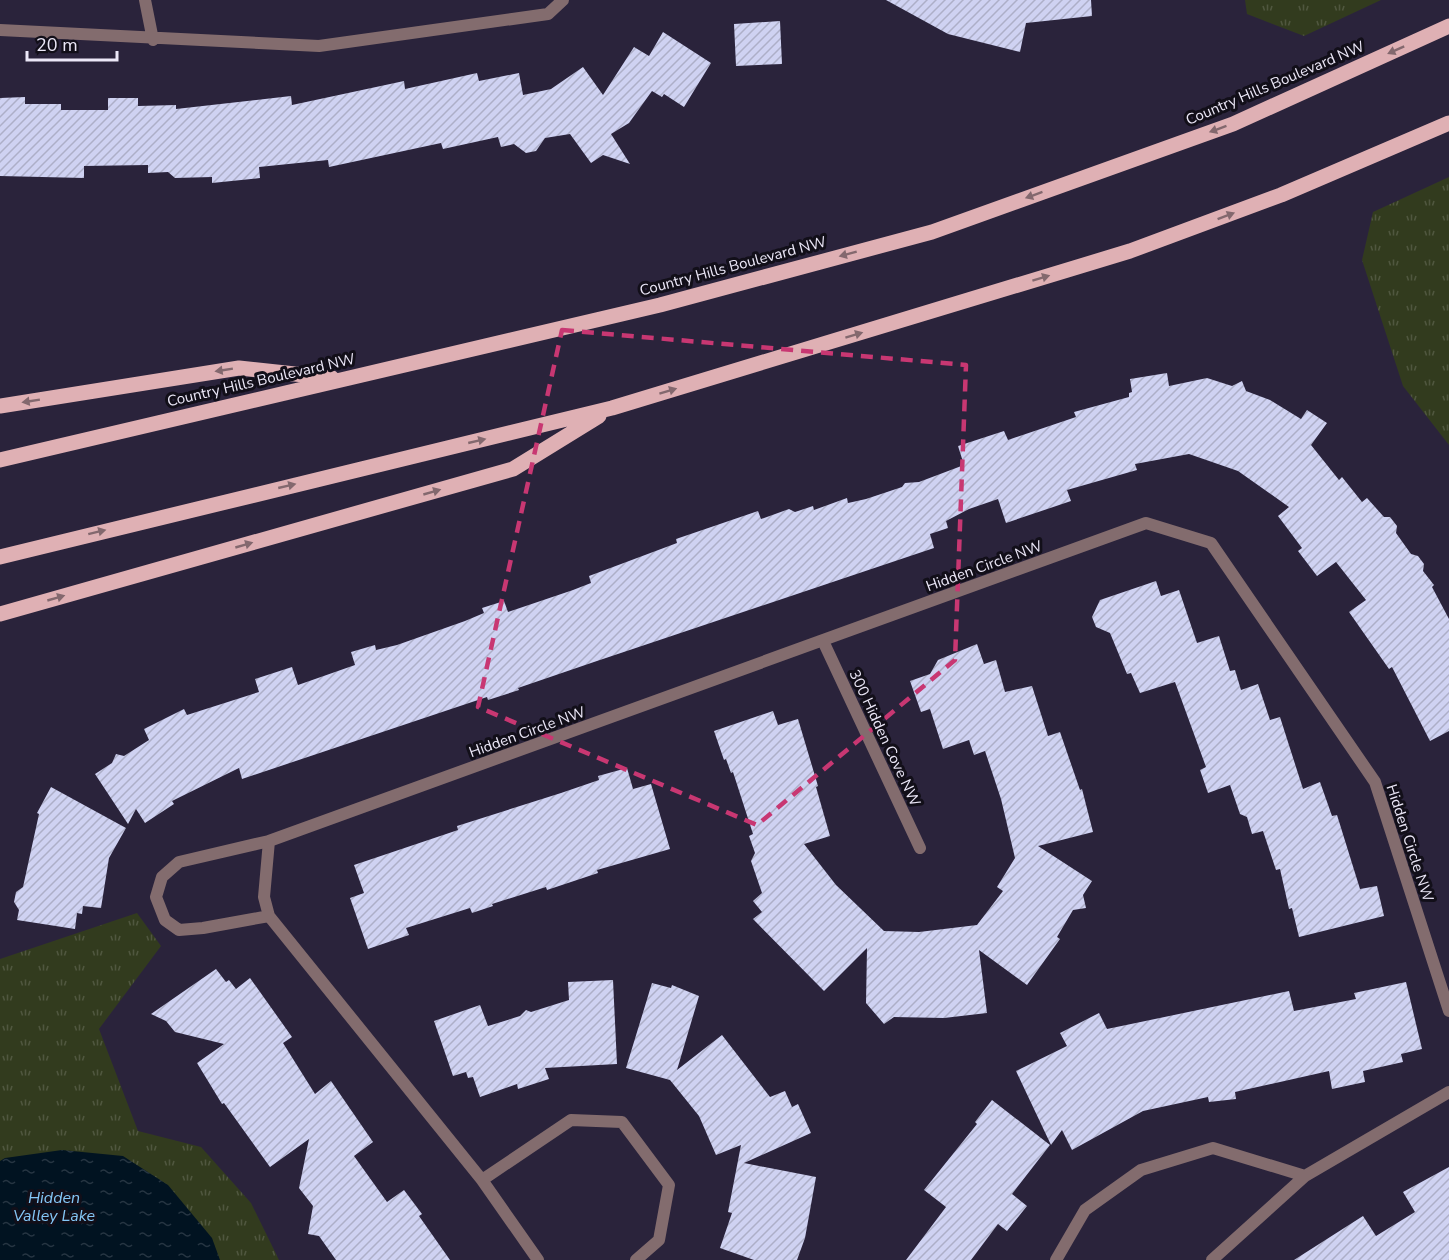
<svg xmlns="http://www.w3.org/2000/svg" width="1449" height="1260" font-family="'Nunito Sans',sans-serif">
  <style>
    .park { fill: url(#park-tufts) }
    .water { fill: url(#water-ripples) }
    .building { fill: url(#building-hatch) }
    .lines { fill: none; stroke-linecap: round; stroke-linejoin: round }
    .minor { stroke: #836c6e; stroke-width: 12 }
    .primary { stroke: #dfb0b4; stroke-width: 15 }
    .oneway { fill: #83686e }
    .marked { fill: none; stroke: #c83772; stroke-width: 4.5; stroke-dasharray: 12 8; stroke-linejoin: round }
    .labels { text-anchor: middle; stroke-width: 6; stroke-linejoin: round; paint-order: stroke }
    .street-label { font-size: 15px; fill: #ebe7f7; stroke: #120f19 }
    .water-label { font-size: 16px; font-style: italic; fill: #85c8f8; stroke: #120f19 }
  </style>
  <defs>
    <pattern id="park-tufts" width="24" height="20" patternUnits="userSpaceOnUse" patternTransform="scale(1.5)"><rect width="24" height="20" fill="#323b1e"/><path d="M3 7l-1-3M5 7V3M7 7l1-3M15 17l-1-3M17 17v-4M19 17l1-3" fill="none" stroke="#50573f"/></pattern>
    <pattern id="water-ripples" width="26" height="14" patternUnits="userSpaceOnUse" patternTransform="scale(1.5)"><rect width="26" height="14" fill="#011321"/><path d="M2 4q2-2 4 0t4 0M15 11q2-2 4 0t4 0" fill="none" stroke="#263542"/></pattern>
    <pattern id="building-hatch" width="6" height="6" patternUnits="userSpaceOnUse" patternTransform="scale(1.5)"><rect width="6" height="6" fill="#cfd2f2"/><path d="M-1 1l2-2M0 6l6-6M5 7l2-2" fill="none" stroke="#adafc8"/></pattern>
  </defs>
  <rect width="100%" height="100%" fill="#2a233b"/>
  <path class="park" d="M1245 0H1381L1304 36 1247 14Z
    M1449 177V445L1403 386 1362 260 1373 212Z
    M137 913 161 946 99 1029 138 1131 201 1147 251 1203 279 1260H0V959Z"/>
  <path class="water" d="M62 1150 123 1156 168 1185 212 1238 220 1260H0V1161L5 1158Z"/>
  <path class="building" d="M886 0H1091L1092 16 1026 23 1020 52 948 34Z
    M780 21 782 64 736 66 734 24Z
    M663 32 711 63 684 107 664 94 662 97 652 91 629 123 611 134 630 164 603 155 591 163 570 134 545 138 536 151 526 153 514 144 501 147 498 137 443 149 441 143 329 167 328 160 259 167 260 178 212 183V177L175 178 168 172 148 173V165L84 166V178L0 176V98L25 97V104H61V110H108V98H138V106L176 105V109L291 96 292 105 404 81 405 89 477 73 479 81 519 73 523 95 551 89 583 67 603 95 634 47 649 56Z
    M1167 373 1169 386 1207 378 1232 386 1242 381 1246 391 1270 400 1301 419 1307 410 1327 423 1311 445 1339 480 1342 477 1362 502 1367 498 1384 517H1390L1397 526 1396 533 1411 554 1418 556 1424 564 1423 571 1434 585 1432 587 1449 619V731L1430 741 1392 667 1389 669 1349 612 1366 600 1336 562 1317 576 1298 551 1302 548 1278 516 1289 507 1238 471 1189 454 1135 464 1137 470 1067 490 1071 501 1006 523 998 499 969 509 946 521 948 528 930 534 934 548 594 662 518 688 519 690 488 700 487 697 242 779 239 768 172 801 174 804 145 823 136 809 128 824 95 774 112 763 116 754 124 756 149 740 144 729 184 709 187 715 259 692 255 679 292 667 298 685 355 665 351 652 375 645 376 650 397 645 465 621 484 613 482 608 504 601 508 612 573 590 591 583 589 576 677 543 676 539 758 511 761 519 789 509 795 512 813 506 814 510 847 498 848 503 866 499 902 487 905 483 919 482 964 465 958 446 1004 431 1008 440 1076 417 1074 412 1129 397V393L1132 392 1130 379Z
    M1156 581 1161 596 1179 590 1197 643 1219 636 1230 671 1235 670 1241 690 1258 684 1270 720 1280 717 1303 789 1320 782 1332 816 1337 815 1360 889 1377 886 1384 916 1299 937 1292 908 1289 909 1280 869 1276 870 1263 831 1252 834 1247 817 1240 814 1230 785 1208 793 1200 770 1206 767 1175 682 1140 693 1131 673 1127 674 1110 633 1096 627 1092 617 1100 600Z
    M977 644 984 664 996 660 1005 692 1032 686 1048 736 1060 732 1080 790 1082 789 1093 832 1038 846 1092 881 1083 895 1086 908 1073 910 1057 937 1060 939 1027 985 979 950 987 1013 944 1018 894 1017 884 1024 866 1003 867 948 824 991 753 919 762 912 753 901 762 893 751 861 755 853 749 836 753 834 733 772 731 773 726 759 724 760 714 731 773 711 778 725 798 719 818 786 816 787 830 836 804 844 836 885 884 931 919 932 977 925 1003 891 997 887 1015 858 1001 799 985 751 974 755 969 740 943 749 930 709 921 712 910 681 930 674 938 660Z
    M627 768 633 789 651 784 670 849 597 870 598 873 547 890 546 887 492 904 493 906 472 913 470 908 406 928 409 935 368 949 350 898 364 893 354 865 458 830 457 826 561 793 599 780 598 776Z
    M51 787 126 828 109 858 101 908 83 906 82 914 77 913 75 929 17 920 19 910 14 902 16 892 23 887 39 814 37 813Z
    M216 969 226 982 229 980 236 989 250 978 292 1037 283 1043 315 1094 331 1081 373 1142 354 1156 387 1202 404 1190 422 1214 419 1216 450 1260H336L319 1236 308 1234 313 1206 299 1188 309 1139 270 1167 224 1103 222 1104 197 1063 224 1044 175 1032 166 1021 151 1014Z
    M613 980 617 1064 545 1068 549 1079 518 1089 517 1084 480 1097 473 1077 468 1078 466 1072 453 1076 434 1021 480 1005 488 1026 520 1016 526 1010 531 1012 569 1000 568 982Z
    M1406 982 1422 1049 1401 1054 1403 1062 1363 1071 1365 1082 1332 1089 1329 1071 1235 1092 1236 1099 1209 1102 1208 1097 1143 1111 1072 1150 1062 1130 1051 1145 1016 1071 1067 1046 1060 1033 1099 1013 1107 1029 1289 991 1294 1011 1356 999 1354 993Z
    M652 983 671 988 672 985 699 996 677 1070 722 1035 770 1097 785 1091 792 1107 798 1104 811 1133 744 1163 816 1177 805 1238 797 1260H754L720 1248 732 1213 728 1212 741 1145 716 1155 699 1116 670 1080 626 1068Z
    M992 1100 1050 1145 1012 1194 1027 1206 1007 1231 998 1224 971 1260H906L946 1207 924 1190 977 1124 975 1122Z
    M1449 1167V1260H1294L1363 1216 1376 1236 1415 1212 1403 1192Z"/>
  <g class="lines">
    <path class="minor" d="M145 0 153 40
      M0 30 319 46 548 14 563 0
      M823 641 920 848
      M269 841 264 897 269 916 482 1180 538 1260
      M269 916 203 928 179 930 165 920 156 897 162 877 179 862 269 841 1146 523 1211 543 1375 782 1449 1011
      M482 1180 571 1120 622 1122 669 1185 659 1240 636 1260
      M1056 1260 1085 1210 1141 1170 1213 1148 1305 1176
      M1212 1260 1305 1176 1449 1092"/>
    <path class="primary" d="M0 406 239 368 332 378
      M0 460 660 305 932 232 1233 124 1449 26
      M0 557 612 408 1130 251 1281 195 1449 123
      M0 614 513 469 599 416"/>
  </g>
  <defs><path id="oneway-solid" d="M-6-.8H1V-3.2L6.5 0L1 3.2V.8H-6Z" transform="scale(1.5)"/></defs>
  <g class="oneway">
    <use href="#oneway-solid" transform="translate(1396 50) rotate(156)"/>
    <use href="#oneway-solid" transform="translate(1218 129) rotate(160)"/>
    <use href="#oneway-solid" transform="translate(1034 195) rotate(160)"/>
    <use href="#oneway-solid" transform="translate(1226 216) rotate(-21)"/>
    <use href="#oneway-solid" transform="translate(848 254) rotate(165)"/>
    <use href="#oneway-solid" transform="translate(1041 278) rotate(-17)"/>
    <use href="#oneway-solid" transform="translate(854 335) rotate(-17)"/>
    <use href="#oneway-solid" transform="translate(224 370) rotate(171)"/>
    <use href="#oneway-solid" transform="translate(668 391) rotate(-17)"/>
    <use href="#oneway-solid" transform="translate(31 401) rotate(171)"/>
    <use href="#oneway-solid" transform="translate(477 441) rotate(-13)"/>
    <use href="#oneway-solid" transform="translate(287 486) rotate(-13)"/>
    <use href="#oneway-solid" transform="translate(432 492) rotate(-16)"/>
    <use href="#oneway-solid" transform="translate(97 532) rotate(-14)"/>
    <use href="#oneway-solid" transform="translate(244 545) rotate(-16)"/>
    <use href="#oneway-solid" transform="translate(56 598) rotate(-16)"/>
  </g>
  <path class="marked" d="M562 330 966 365 955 660 757 825 478 707Z"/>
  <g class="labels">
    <g class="street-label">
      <text transform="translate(1275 83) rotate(-23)" y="5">Country Hills Boulevard NW</text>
      <text transform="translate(733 266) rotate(-15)" y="5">Country Hills Boulevard NW</text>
      <text transform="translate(261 380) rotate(-13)" y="5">Country Hills Boulevard NW</text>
      <text transform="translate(984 566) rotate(-20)" y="5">Hidden Circle NW</text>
      <text transform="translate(527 732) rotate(-20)" y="5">Hidden Circle NW</text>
      <text transform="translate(885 738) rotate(65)" y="5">300 Hidden Cove NW</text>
      <text transform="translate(1410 843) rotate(72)" y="5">Hidden Circle NW</text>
    </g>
    <g class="water-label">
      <text x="54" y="1203">Hidden<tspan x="54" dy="18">Valley Lake</tspan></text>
    </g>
  </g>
  <path d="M27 51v9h90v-9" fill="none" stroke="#ebe7f7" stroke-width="3"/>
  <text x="36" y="51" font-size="18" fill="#ebe7f7" stroke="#120f19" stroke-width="4.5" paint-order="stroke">20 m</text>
</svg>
